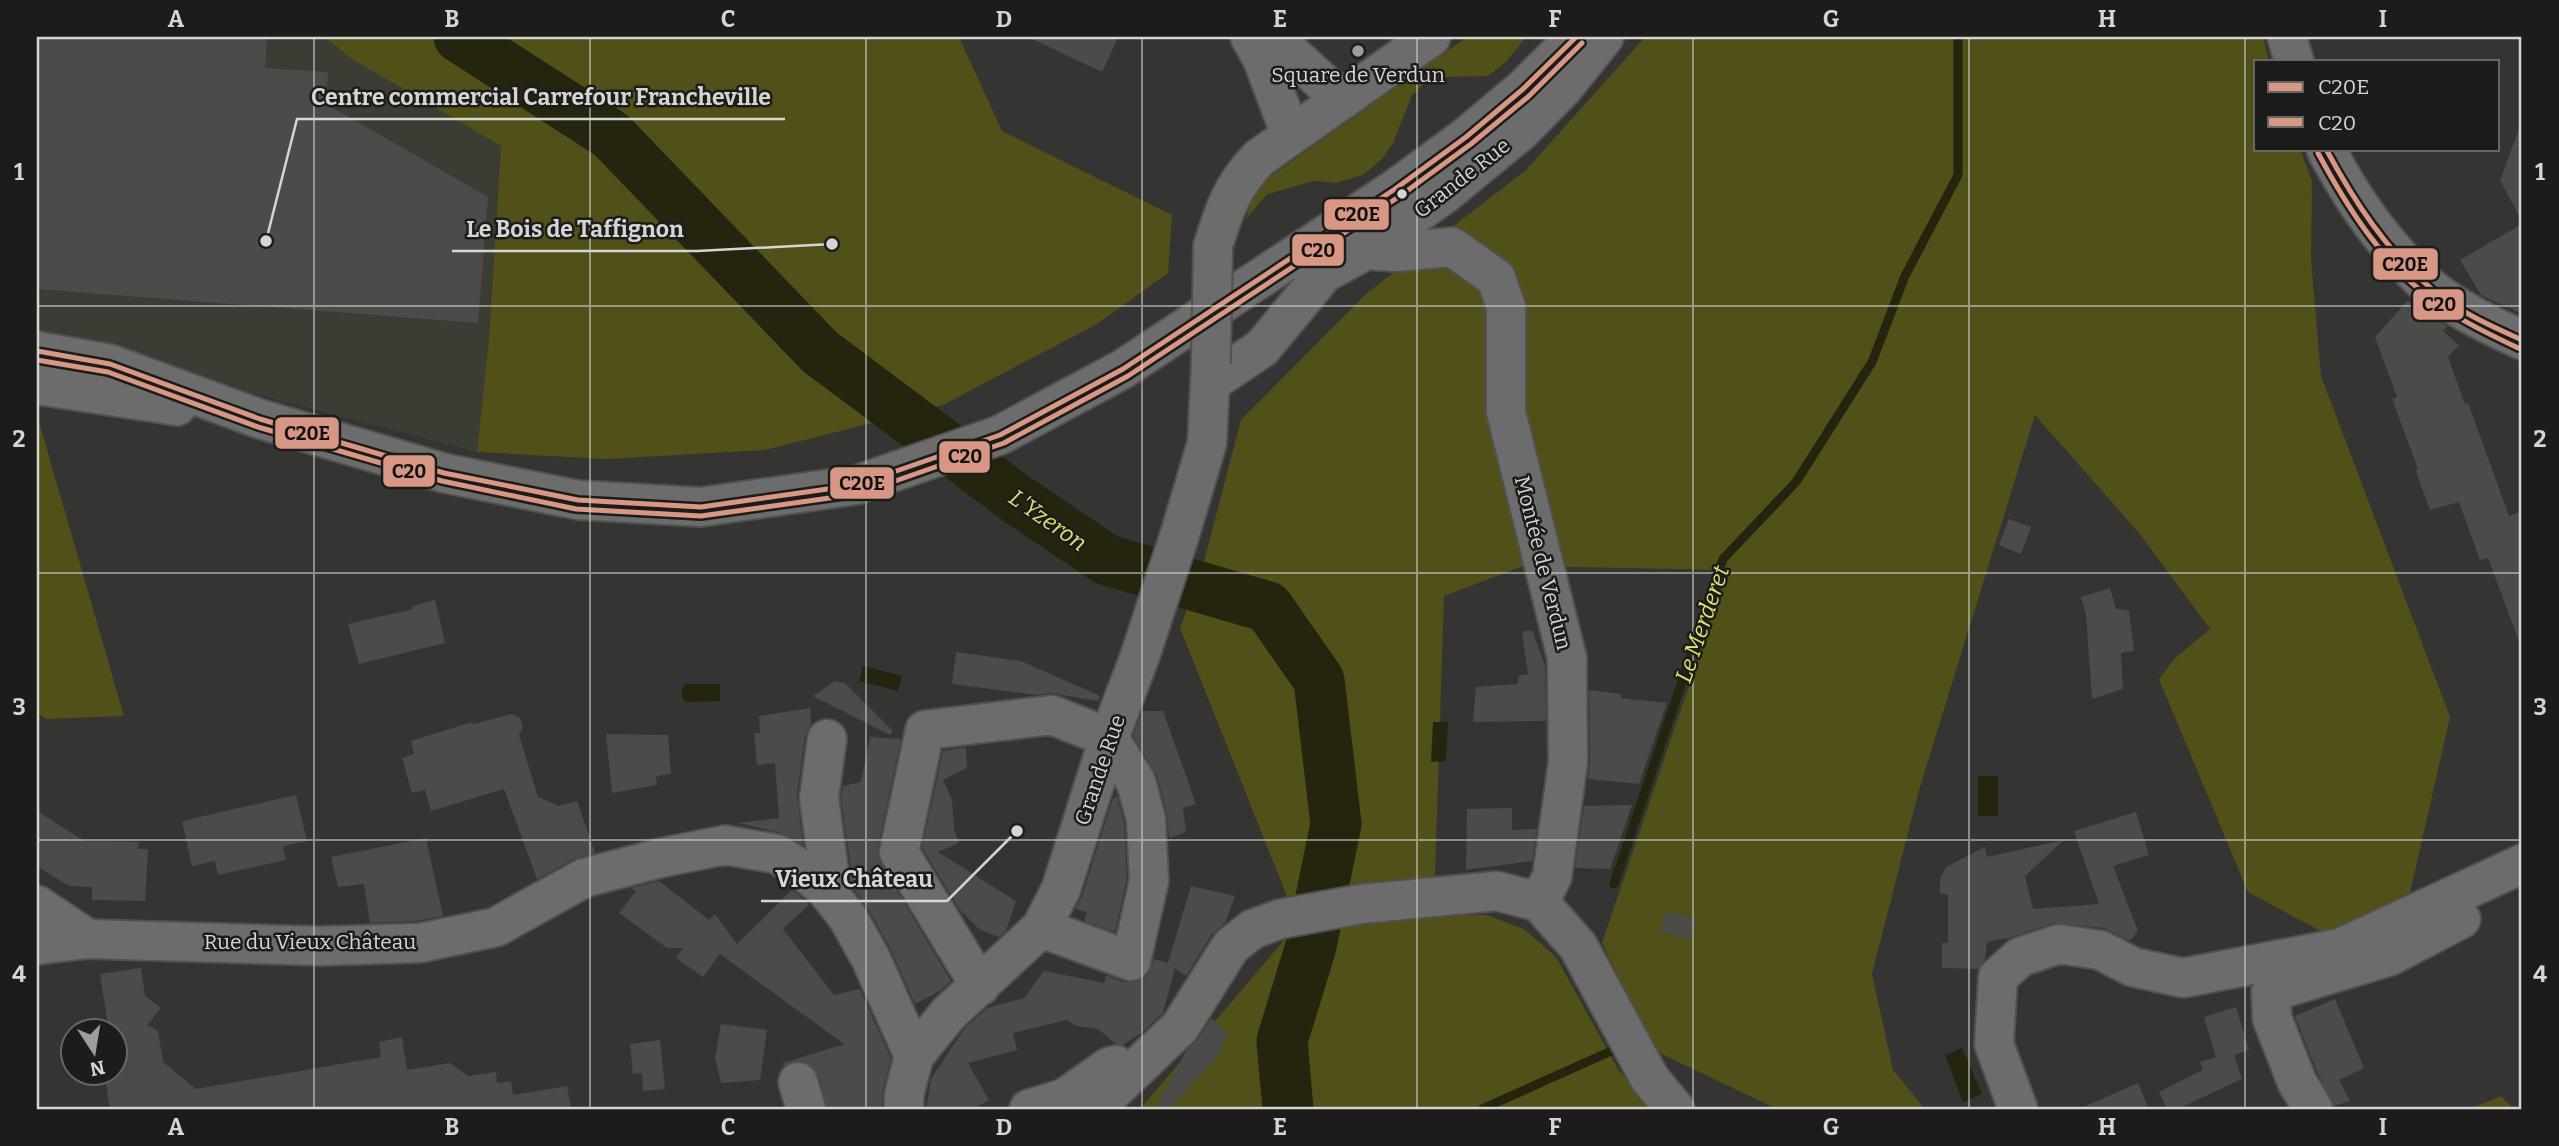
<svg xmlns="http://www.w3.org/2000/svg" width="2559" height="1146" font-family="Bitter,serif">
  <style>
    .built { fill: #3b3c33 }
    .green { fill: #515019 }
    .water { fill: #25250f }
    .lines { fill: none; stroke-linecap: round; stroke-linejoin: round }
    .stream { stroke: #25250f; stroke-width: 9 }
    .river { stroke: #25250f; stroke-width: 51 }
    .building { fill: #4b4b4a }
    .minor-casing { stroke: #515150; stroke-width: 42 }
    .minor { stroke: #6c6c6c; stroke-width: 38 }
    .minor-bridge-casing { stroke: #515150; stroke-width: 42; stroke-linecap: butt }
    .minor-bridge { stroke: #6c6c6c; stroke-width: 38 }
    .bus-1-casing { stroke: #1c1c1b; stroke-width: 10 }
    .bus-2-casing { stroke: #1c1c1b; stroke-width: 10 }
    .bus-1 { stroke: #d89785; stroke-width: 5 }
    .bus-2 { stroke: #d89785; stroke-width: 5 }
    .grid { fill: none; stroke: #d5d5d3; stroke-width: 2; stroke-opacity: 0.55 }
    .poi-dot { fill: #9d9d9b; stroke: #1c1c1b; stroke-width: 2.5 }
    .bus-dot { fill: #d5d5d3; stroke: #1c1c1b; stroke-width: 2.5 }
    .labels { text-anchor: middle; stroke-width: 5; stroke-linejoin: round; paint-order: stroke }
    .poi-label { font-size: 21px; fill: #d5d5d3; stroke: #1c1c1b }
    .street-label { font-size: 21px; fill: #d5d5d3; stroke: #1c1c1b }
    .water-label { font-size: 23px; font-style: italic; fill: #e1e174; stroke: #1c1c1b }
    .leader { fill: none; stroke: #d5d5d3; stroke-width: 2.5 }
    .callout-dot { fill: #d5d5d3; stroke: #1c1c1b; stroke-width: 2.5 }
    .callout-label { font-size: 23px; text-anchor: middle; font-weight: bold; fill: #d5d5d3; stroke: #1c1c1b; stroke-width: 5; stroke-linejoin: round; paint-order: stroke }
    .line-badge { stroke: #1c1c1b; stroke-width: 2.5 }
    .pale-badge-label { font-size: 19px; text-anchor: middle; font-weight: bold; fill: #111 }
    .neatline { fill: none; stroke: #d5d5d3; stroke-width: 2.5 }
    .grid-label { font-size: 23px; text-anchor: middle; font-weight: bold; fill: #d5d5d3 }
  </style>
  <rect width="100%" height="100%" fill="#343433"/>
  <path class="built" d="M37 37H325L352 59 501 146 489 338 477 452 37 337Z"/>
  <path class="green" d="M325 37H959L1002 131 1172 215 1168 273 1097 324 943 405 765 450 607 459 477 452 489 338 501 146 352 59Z
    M1467 37H1526L1506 62 1488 76 1441 77 1423 85 1412 95 1393 143 1382 159 1363 175 1336 183 1314 181 1267 194 1246 219 1252 199 1267 179Z
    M1645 37H2263L2269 61H2256V149H2300L2312 181 2311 259 2321 376 2450 717 2410 893 2328 935 2248 892 2159 679 2175 658 2210 629 2139 533 2035 415 1919 790 1872 974 1893 1070 1925 1109H1777L1653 1050 1602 943 1728 570 1523 566 1444 596 1435 875 1361 904 1356 916 1486 915 1524 929 1556 957 1618 1069 1651 1109H1140L1298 924 1180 628 1202 569 1241 420 1367 293 1526 170Z
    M37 415 124 716 46 719 37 713Z
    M2501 1096 2514 1109H2469Z"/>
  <path class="water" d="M863 666 902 676 898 691 859 681Z
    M686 684H720V701L686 702 682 698V689Z
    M1433 722H1448L1446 761 1431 762Z
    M1978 776H1998V816H1978Z
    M1962 1048 1982 1094 1963 1102 1945 1055Z"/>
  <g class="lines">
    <path class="stream" d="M1614 884 1723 559 1796 482 1872 362 1905 276 1958 175V37
      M1482 1109 1609 1052"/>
    <path class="river" d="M459 37 611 135 820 352 1018 500 1107 560 1268 607 1319 680 1336 824 1311 946 1282 1041 1288 1109"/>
  </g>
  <path class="building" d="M37 37H267L265 68 328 72 326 104 488 197 478 323 37 289Z
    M1028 37H1118L1102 72Z
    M2520 126H2522V221L2500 180Z
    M2522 224V314L2481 295 2460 260Z
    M2408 300 2445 325 2447 327 2443 331 2459 345 2448 357 2465 404 2468 403 2509 516 2522 511V643L2520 644 2488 558 2480 560 2459 502 2430 510 2415 469H2418L2392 399 2397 397 2375 337Z
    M2009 519 2031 527 2021 554 1999 545Z
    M2110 588 2116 609 2129 610 2134 651 2121 653 2123 689 2092 699 2086 615 2081 597Z
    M435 600 445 643 359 664 348 624 413 609 412 606Z
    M1532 630 1545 665 1546 721 1473 722 1476 687 1518 684V676L1528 674 1522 632Z
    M956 652 1021 661 1100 696 1098 701 1050 693 1037 695 952 684Z
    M835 681 845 683 893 731 890 735 813 696Z
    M1589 690 1621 694V698L1667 703 1639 784 1588 779 1590 762Z
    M810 708 811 724 805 736 797 795 803 845 781 833 738 823 779 818 775 763 757 765 754 733H760L759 716Z
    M1142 711H1163L1196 804 1183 808 1186 832 1169 838 1167 814 1157 776 1133 736Z
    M512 714 520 718 523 727 519 735 538 797 558 806 577 801 595 853 574 859 537 879 504 789 431 811 425 790 412 793 402 758 414 754 411 741 472 722 473 724Z
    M606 734 668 735 671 774 656 776 657 785 612 793Z
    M870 737 901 739 878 847 880 862 951 981 940 991 915 1004 890 948 867 907 849 883 851 869 841 798 843 786 861 782Z
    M966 747 967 768 943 780 952 800 954 829 959 843 938 852 1016 901 1006 931 999 937 980 930 960 910 922 848 943 751Z
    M296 795 307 841 283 846 286 860 218 875 215 861 192 866 182 821Z
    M1117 796 1124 822 1127 879 1115 932 1084 921 1087 912 1075 909 1082 896 1113 798Z
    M1632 805 1610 869 1575 868 1584 806Z
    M1512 808V830L1537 829 1532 861 1466 870 1467 809Z
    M37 811 84 841 139 842 138 849H148L145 901 92 900V887L69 886 37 866Z
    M2136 812 2149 855 2113 866 2138 931 2130 941 2104 928 2053 923 2009 938 1987 942 1985 959 1979 969 1942 968V943H1948V895L1940 893V879L1946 867 1985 847 1987 857 2064 840 2025 876 2033 909 2099 904 2074 831Z
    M426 838 443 916 417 921 370 923 364 884 338 887 331 857Z
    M659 881 709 920 715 914 737 944 792 890 800 896 809 905 783 929 834 995 860 989 891 1058 883 1090 882 1109H827L819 1076 813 1067 802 1061H792L784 1066 783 1063 844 1044 720 954 703 977 676 958 683 948H667L619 913 636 891 631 888Z
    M1191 886 1235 896 1225 923 1212 934 1186 976 1175 968 1163 1013 1144 1031 1123 1045 1116 1044 1098 1029 1076 1026 1067 1020 1013 1033 1017 1050 968 1063 989 1100 973 1109H926L931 1079 964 1029 987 1008 1024 998 1044 971 1104 983 1106 975 1123 982H1135L1147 976 1154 959 1168 963Z
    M1667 911 1696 920 1690 940 1660 931Z
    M141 968 145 996 161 1008 147 1025 158 1031 163 1062 196 1089 381 1057 379 1042 402 1037 407 1070 450 1063 468 1076 496 1072 497 1083 511 1081 513 1095 567 1086 571 1109H110L105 1079 116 1077V1031H109L100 974Z
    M2335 999 2364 1068 2339 1080 2350 1101 2334 1106 2317 1072 2295 1016Z
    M2236 1007 2249 1050 2234 1055 2242 1079 2178 1109H2167L2159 1092 2203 1070 2200 1062 2216 1057 2204 1017Z
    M1211 1018 1228 1034 1216 1058 1169 1109H1155L1186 1051 1198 1039Z
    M721 1024 767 1030 760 1080 721 1083 715 1058Z
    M660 1040 665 1089 643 1091 642 1073 633 1074 630 1044Z
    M2138 1083 2149 1109H2079Z"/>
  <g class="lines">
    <g class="minor-casing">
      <path id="minor" d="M1250 37 1262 58 1291 135
        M1273 37 1342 100
        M2287 37 2294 61
        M2326 149C2353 201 2388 251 2433 290 2458 310 2493 327 2522 340
        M1213 246C1224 210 1232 186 1259 158L1431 37
        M1366 250 1396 252 1452 247 1496 278 1506 307V412L1567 658 1568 762 1552 877 1539 902
        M37 351 110 364 260 419 444 473 578 500 701 507 856 485 1000 435 1123 369 1395 189 1466 137 1523 89 1576 37
        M1210 383 1262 348 1324 273 1366 250 1443 195 1521 131 1563 88 1604 37
        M37 385 177 406
        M825 888 829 872 819 798 827 739
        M37 905 88 939
        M37 945 88 939 321 946 420 943 496 927 584 878 660 858 725 845 777 854 802 870 825 888 848 918 871 959 914 1056
        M980 986 899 852 925 730 1052 715 1109 738 1136 782 1146 819 1149 881 1131 961 1041 928
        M798 1082 806 1109
        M904 1109V1095L914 1056 948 1014 1041 928 1061 889 1109 738 1140 656 1180 534 1207 443 1211 363
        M1029 1109 1065 1098 1109 1067 1116 1065
        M1094 1109 1180 1027 1231 946 1253 929 1280 919 1361 904 1497 891 1539 902 1578 946 1650 1079 1675 1109
        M2018 1109 1994 1044 1998 977 2020 957 2059 944 2100 950 2133 967 2183 978 2340 948 2522 864
        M2313 1109 2297 1082 2272 1018 2271 992 2390 956 2461 919"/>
    </g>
    <use href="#minor" class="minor"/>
    <g class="minor-bridge-casing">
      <path id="minor-bridge" d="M1211 363 1213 246"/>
    </g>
    <use href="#minor-bridge" class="minor-bridge"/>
    <g class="bus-1-casing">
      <path id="bus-1" d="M2326 149C2354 201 2387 252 2433 290 2459 312 2491 326 2522 340
        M37 351 110 364 260 419 444 473 578 500 701 507 856 485 1000 435 1123 369 1395 189 1466 137 1523 89 1576 37"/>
    </g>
    <g class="bus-2-casing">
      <path id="bus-2" d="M2318 153C2348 209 2385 267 2438 304 2463 322 2491 335 2518 348
        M37 360 108 372 258 427 442 481 576 509 701 516 858 494 1004 443 1128 376 1400 196 1471 144 1529 96 1582 43"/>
    </g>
    <use href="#bus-1" class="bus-1"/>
    <use href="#bus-2" class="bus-2"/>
  </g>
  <path class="grid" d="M314 37V1109M590 37V1109M866 37V1109M1142 37V1109M1417 37V1109M1693 37V1109M1969 37V1109M2245 37V1109M37 306H2522M37 573H2522M37 840H2522"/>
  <circle class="poi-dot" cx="1358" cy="51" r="7"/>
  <circle class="bus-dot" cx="1402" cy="194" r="6"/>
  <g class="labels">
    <g class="poi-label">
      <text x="1358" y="82">Square de Verdun</text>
    </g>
    <g class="street-label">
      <text transform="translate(1462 178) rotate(-38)" y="7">Grande Rue</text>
      <text transform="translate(1543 563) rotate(76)" y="7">Montée de Verdun</text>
      <text transform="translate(1100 770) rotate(-71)" y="7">Grande Rue</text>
      <text x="310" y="949">Rue du Vieux Château</text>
    </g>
    <g class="water-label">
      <text transform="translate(1048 520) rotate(35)" y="8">L'Yzeron</text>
      <text transform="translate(1702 624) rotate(-71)" y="8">Le Merderet</text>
    </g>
  </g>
  <path class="leader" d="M266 241L297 119H785M832 244L697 251H452M1017 831L947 901H761"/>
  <g class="callout-dot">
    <circle cx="266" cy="241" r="7"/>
    <circle cx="832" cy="244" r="7"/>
    <circle cx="1017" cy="831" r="7"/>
  </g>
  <g class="callout-label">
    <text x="541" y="105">Centre commercial Carrefour Francheville</text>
    <text x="575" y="237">Le Bois de Taffignon</text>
    <text x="854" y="887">Vieux Château</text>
  </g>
  <g class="line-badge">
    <rect x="1323" y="198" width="67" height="33" rx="7" fill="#d89785"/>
    <rect x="1291" y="233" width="54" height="34" rx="7" fill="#d89785"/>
    <rect x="2372" y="247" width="67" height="34" rx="7" fill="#d89785"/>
    <rect x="2412" y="288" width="53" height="33" rx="7" fill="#d89785"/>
    <rect x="274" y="416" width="66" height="34" rx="7" fill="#d89785"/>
    <rect x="938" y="440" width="53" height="34" rx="7" fill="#d89785"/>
    <rect x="382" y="454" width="54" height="34" rx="7" fill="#d89785"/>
    <rect x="829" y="466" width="66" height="34" rx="7" fill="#d89785"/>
  </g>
  <g class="pale-badge-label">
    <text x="1357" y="221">C20E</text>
    <text x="1318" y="257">C20</text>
    <text x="2405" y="271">C20E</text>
    <text x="2439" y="311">C20</text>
    <text x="307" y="440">C20E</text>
    <text x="965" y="463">C20</text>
    <text x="409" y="478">C20</text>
    <text x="862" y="490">C20E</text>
  </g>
  <rect width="2559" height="1146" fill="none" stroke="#1c1c1b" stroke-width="77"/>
  <rect x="2254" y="60" width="245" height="91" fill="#1c1c1b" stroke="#666665" stroke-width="2"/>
  <rect x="2268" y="82" width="35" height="10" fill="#d89785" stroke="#666665" stroke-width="2"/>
  <text x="2318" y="94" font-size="21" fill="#d5d5d3">C20E</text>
  <rect x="2268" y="117" width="35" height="10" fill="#d89785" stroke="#666665" stroke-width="2"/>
  <text x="2318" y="130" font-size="21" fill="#d5d5d3">C20</text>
  <g transform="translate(94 1052) rotate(168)"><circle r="33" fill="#1c1c1b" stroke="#666665" stroke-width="2"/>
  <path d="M0-5L12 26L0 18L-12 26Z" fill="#9d9d9b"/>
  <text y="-10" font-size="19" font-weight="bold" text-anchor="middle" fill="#d5d5d3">N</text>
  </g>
  <rect x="38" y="38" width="2482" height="1070" class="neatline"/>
  <g class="grid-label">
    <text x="176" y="27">A</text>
    <text x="452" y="27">B</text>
    <text x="728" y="27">C</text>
    <text x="1004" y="27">D</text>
    <text x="1280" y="27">E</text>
    <text x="1555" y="27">F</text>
    <text x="1831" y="27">G</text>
    <text x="2107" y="27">H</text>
    <text x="2383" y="27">I</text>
    <text x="19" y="180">1</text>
    <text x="2540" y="180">1</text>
    <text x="19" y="447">2</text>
    <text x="2540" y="447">2</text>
    <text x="19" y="715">3</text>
    <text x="2540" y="715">3</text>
    <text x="19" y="982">4</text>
    <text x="2540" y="982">4</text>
    <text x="176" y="1135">A</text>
    <text x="452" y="1135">B</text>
    <text x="728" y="1135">C</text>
    <text x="1004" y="1135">D</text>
    <text x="1280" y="1135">E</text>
    <text x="1555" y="1135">F</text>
    <text x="1831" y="1135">G</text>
    <text x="2107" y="1135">H</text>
    <text x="2383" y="1135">I</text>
  </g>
</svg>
